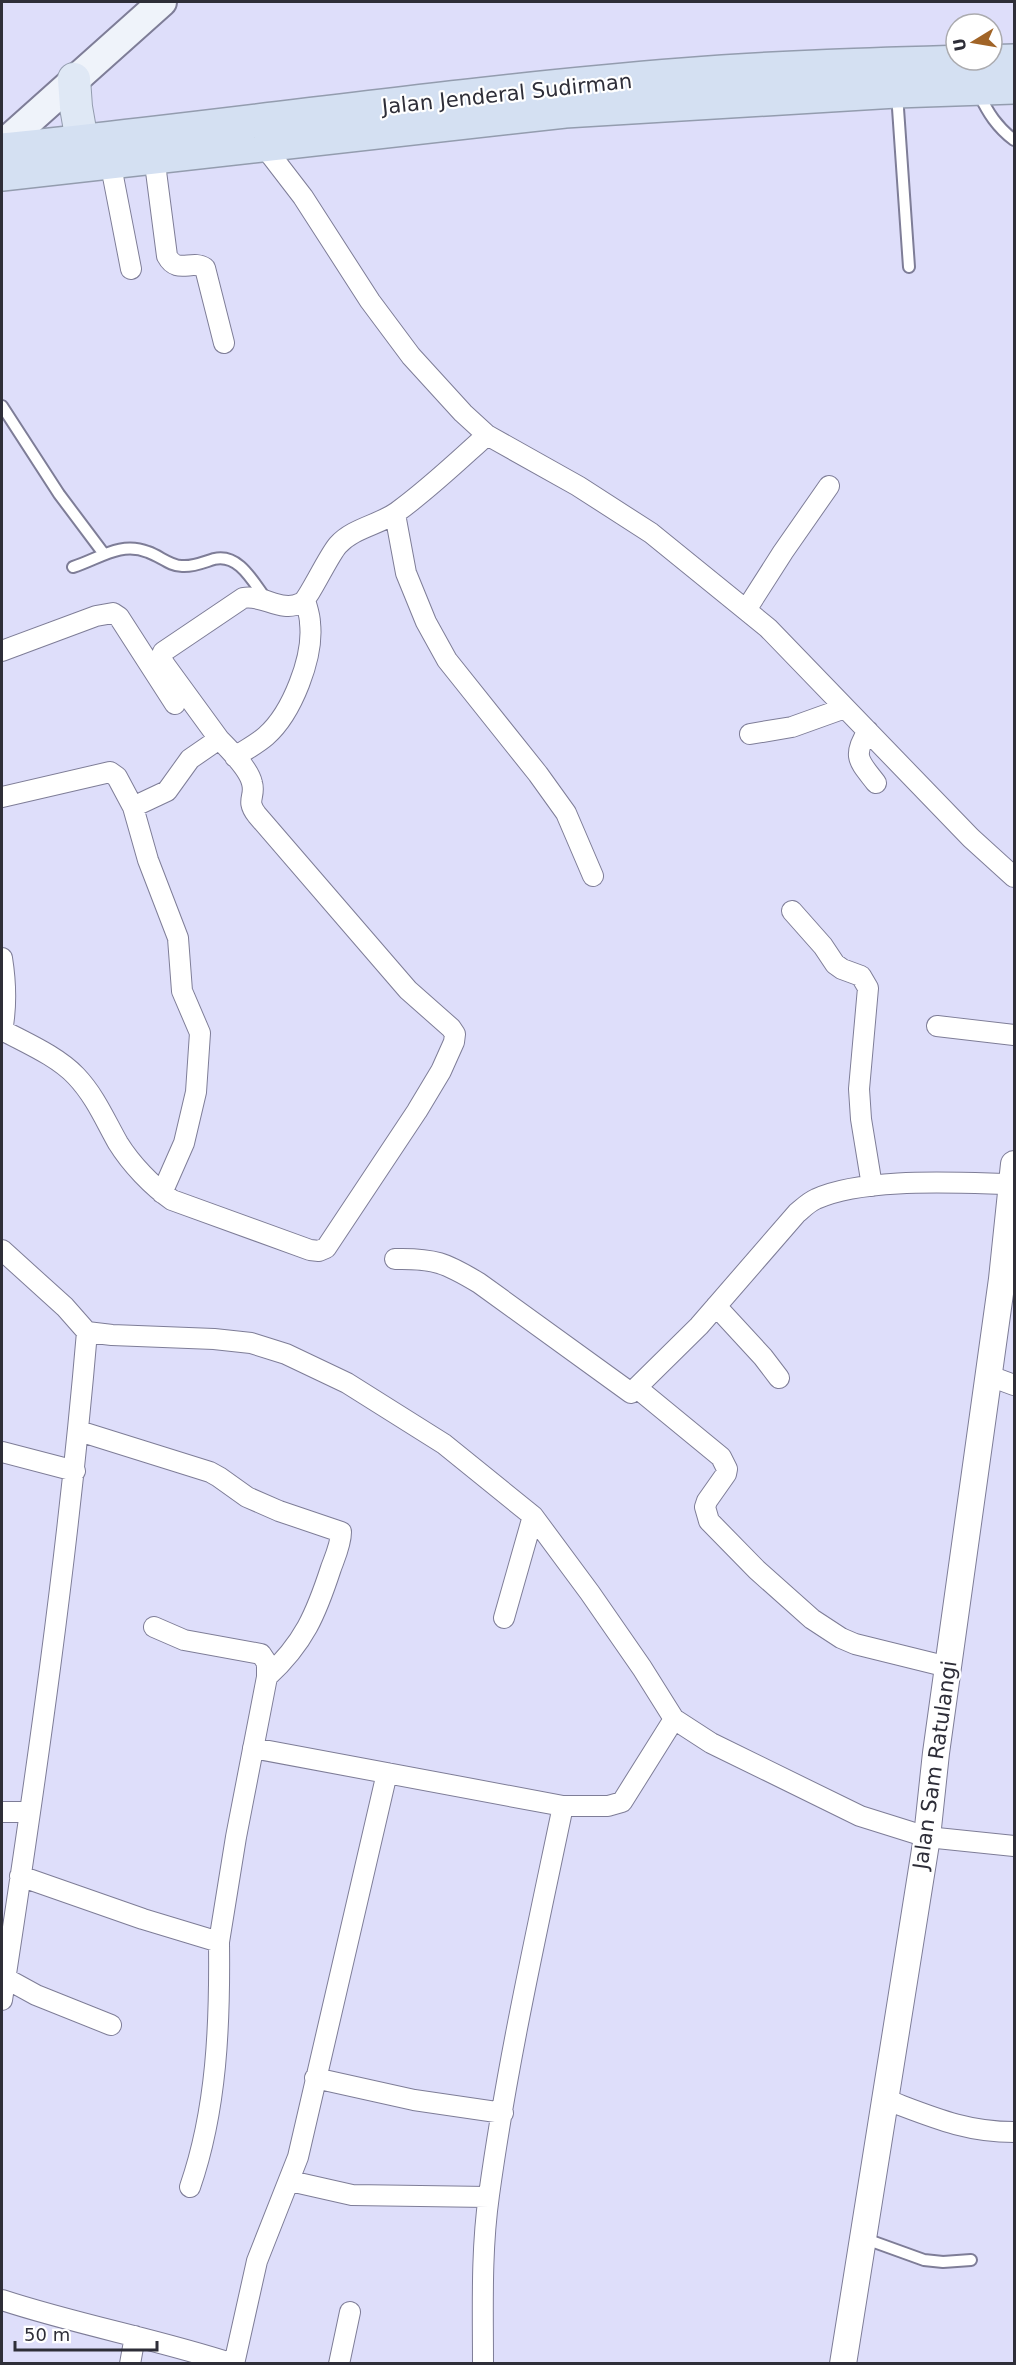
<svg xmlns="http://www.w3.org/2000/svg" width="1016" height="2365" font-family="'DejaVu Sans',sans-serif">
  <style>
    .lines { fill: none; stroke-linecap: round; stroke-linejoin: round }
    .service-casing { stroke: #7e7d97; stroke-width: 14 }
    .minor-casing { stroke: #7e7d97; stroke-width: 22 }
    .tertiary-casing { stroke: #7e7d97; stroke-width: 28 }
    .secondary-casing { stroke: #7e7d97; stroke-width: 32 }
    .primary-casing { stroke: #939cae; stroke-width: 34 }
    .trunk-casing { stroke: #939cae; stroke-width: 36 }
    .service { stroke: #fff; stroke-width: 10 }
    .minor { stroke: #fff; stroke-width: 20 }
    .tertiary { stroke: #fff; stroke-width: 26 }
    .secondary { stroke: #eff3fa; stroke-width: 28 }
    .primary { stroke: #dfe8f5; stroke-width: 32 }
    .trunk { stroke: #d4e0f2; stroke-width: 33 }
    .labels { text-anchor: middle; stroke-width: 4.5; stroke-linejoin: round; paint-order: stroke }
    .street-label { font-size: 21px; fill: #2e2e38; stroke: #fff }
  </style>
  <rect width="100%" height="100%" fill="#dedefa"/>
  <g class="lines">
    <g class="service-casing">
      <path id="service" d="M897 94 909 267
        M979 94C988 113 997 127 1014 140
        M2 406 59 494 104 554
        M73 567C99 559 120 541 148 552 160 556 170 566 182 566 193 567 204 562 214 559 239 553 253 582 266 599
        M863 2238 924 2260 943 2262 971 2260"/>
    </g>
    <g class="minor-casing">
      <path id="minor" d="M263 145 303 197 370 301 411 356 463 413 487 435 578 486 651 533 768 628 971 838 1014 877
        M154 156 167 256C177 275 192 259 205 268L224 343
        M110 161 131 269
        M395 514 406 573 426 622 447 660 538 774 566 813 593 876
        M746 610 783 552 829 486
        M2 651 96 616 113 613 119 617 175 704
        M868 731C851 757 860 762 876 783
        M750 734 792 727 845 708
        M235 757C245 750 257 744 266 736 292 713 314 657 310 623 310 615 307 608 305 600
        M2 797 110 772 117 777 133 807 167 791 190 759 219 739 165 665 161 658 163 652 243 598C263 594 281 613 301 603 309 599 328 556 338 545 353 528 379 525 397 512 429 489 458 461 487 435
        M133 807 148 860 178 938 182 991 200 1033 196 1092 184 1143 162 1193
        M792 911 823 946 835 964 842 969 861 976 868 988 859 1089 861 1119 872 1186
        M2 958C6 983 7 1005 2 1031
        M937 1026 1014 1035
        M2 1030C26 1043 57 1056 76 1076 95 1096 105 1120 118 1143 131 1164 152 1186 172 1200L310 1250 319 1251 326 1248 417 1111 441 1071 454 1042 455 1034 451 1028 408 990 257 815C245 800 256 797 252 783 249 769 229 749 219 739
        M2 1250 65 1307 87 1332C68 1556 36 1778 2 2000
        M395 1259C434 1258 446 1263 479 1283L631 1393 699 1326 797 1213C803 1208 809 1202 816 1199 864 1177 958 1183 1012 1184
        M716 1306 763 1357 779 1378
        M87 1332 112 1335 214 1339 251 1343 286 1354 347 1383 444 1444 533 1516 590 1593 642 1668 674 1719 711 1743 860 1816 927 1837 1014 1846
        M987 1375 1014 1385
        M637 1388 721 1457 727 1469 726 1474 707 1501 705 1507 709 1521 757 1570 812 1619 841 1638 855 1644 948 1667
        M79 1431 210 1472 219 1477 247 1497 279 1511 341 1532C341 1544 335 1557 331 1568 316 1614 304 1643 267 1677
        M2 1452 75 1471
        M504 1618 533 1516
        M253 1748 563 1806H608L622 1802 674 1719
        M2 1812H30
        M20 1876 143 1919 219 1942 236 1837 267 1677V1663L261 1654 184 1640 154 1627
        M5 1978 36 1995 111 2025
        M315 2078 414 2100 503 2113
        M884 2099C930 2116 964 2132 1014 2132
        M290 2181 352 2195 488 2197
        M190 2187C217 2109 220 2024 219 1942
        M2 2300C78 2325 157 2339 233 2364
        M130 2364 135 2336
        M234 2364 257 2261 298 2157 387 1773
        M339 2364 350 2312
        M483 2364C483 2308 481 2251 489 2195 507 2064 536 1935 563 1806"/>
    </g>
    <g class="tertiary-casing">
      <path id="tertiary" d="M843 2364 927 1837 936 1753 1002 1279 1014 1164"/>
    </g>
    <g class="secondary-casing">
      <path id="secondary" d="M2 145 162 2"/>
    </g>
    <g class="primary-casing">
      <path id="primary" d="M74 79 76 107 86 164"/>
    </g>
    <g class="trunk-casing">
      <path id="trunk" d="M2 150C229 127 455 93 683 75 793 66 904 64 1014 61
        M2 174 565 111 896 91 1014 87"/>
    </g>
    <use href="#service" class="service"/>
    <use href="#minor" class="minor"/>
    <use href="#tertiary" class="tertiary"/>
    <use href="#secondary" class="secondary"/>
    <use href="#primary" class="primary"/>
    <use href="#trunk" class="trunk"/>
  </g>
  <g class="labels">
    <g class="street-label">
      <text transform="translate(507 94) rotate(-6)" y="7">Jalan Jenderal Sudirman</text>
      <text transform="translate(935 1765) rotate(-82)" y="7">Jalan Sam Ratulangi</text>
    </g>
  </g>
  <rect width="1016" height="2365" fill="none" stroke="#2e2e38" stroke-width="6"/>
  <g transform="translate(974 42) rotate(259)"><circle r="28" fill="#ffffff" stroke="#ababaf" stroke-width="1.5"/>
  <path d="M0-4.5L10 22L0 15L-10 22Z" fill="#a16427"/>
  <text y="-9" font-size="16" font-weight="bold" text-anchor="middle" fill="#2e2e38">U</text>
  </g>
  <path d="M15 2341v9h142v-9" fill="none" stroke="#2e2e38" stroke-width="3"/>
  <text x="24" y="2341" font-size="18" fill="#2e2e38" stroke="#ffffff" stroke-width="4.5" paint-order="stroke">50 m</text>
</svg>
